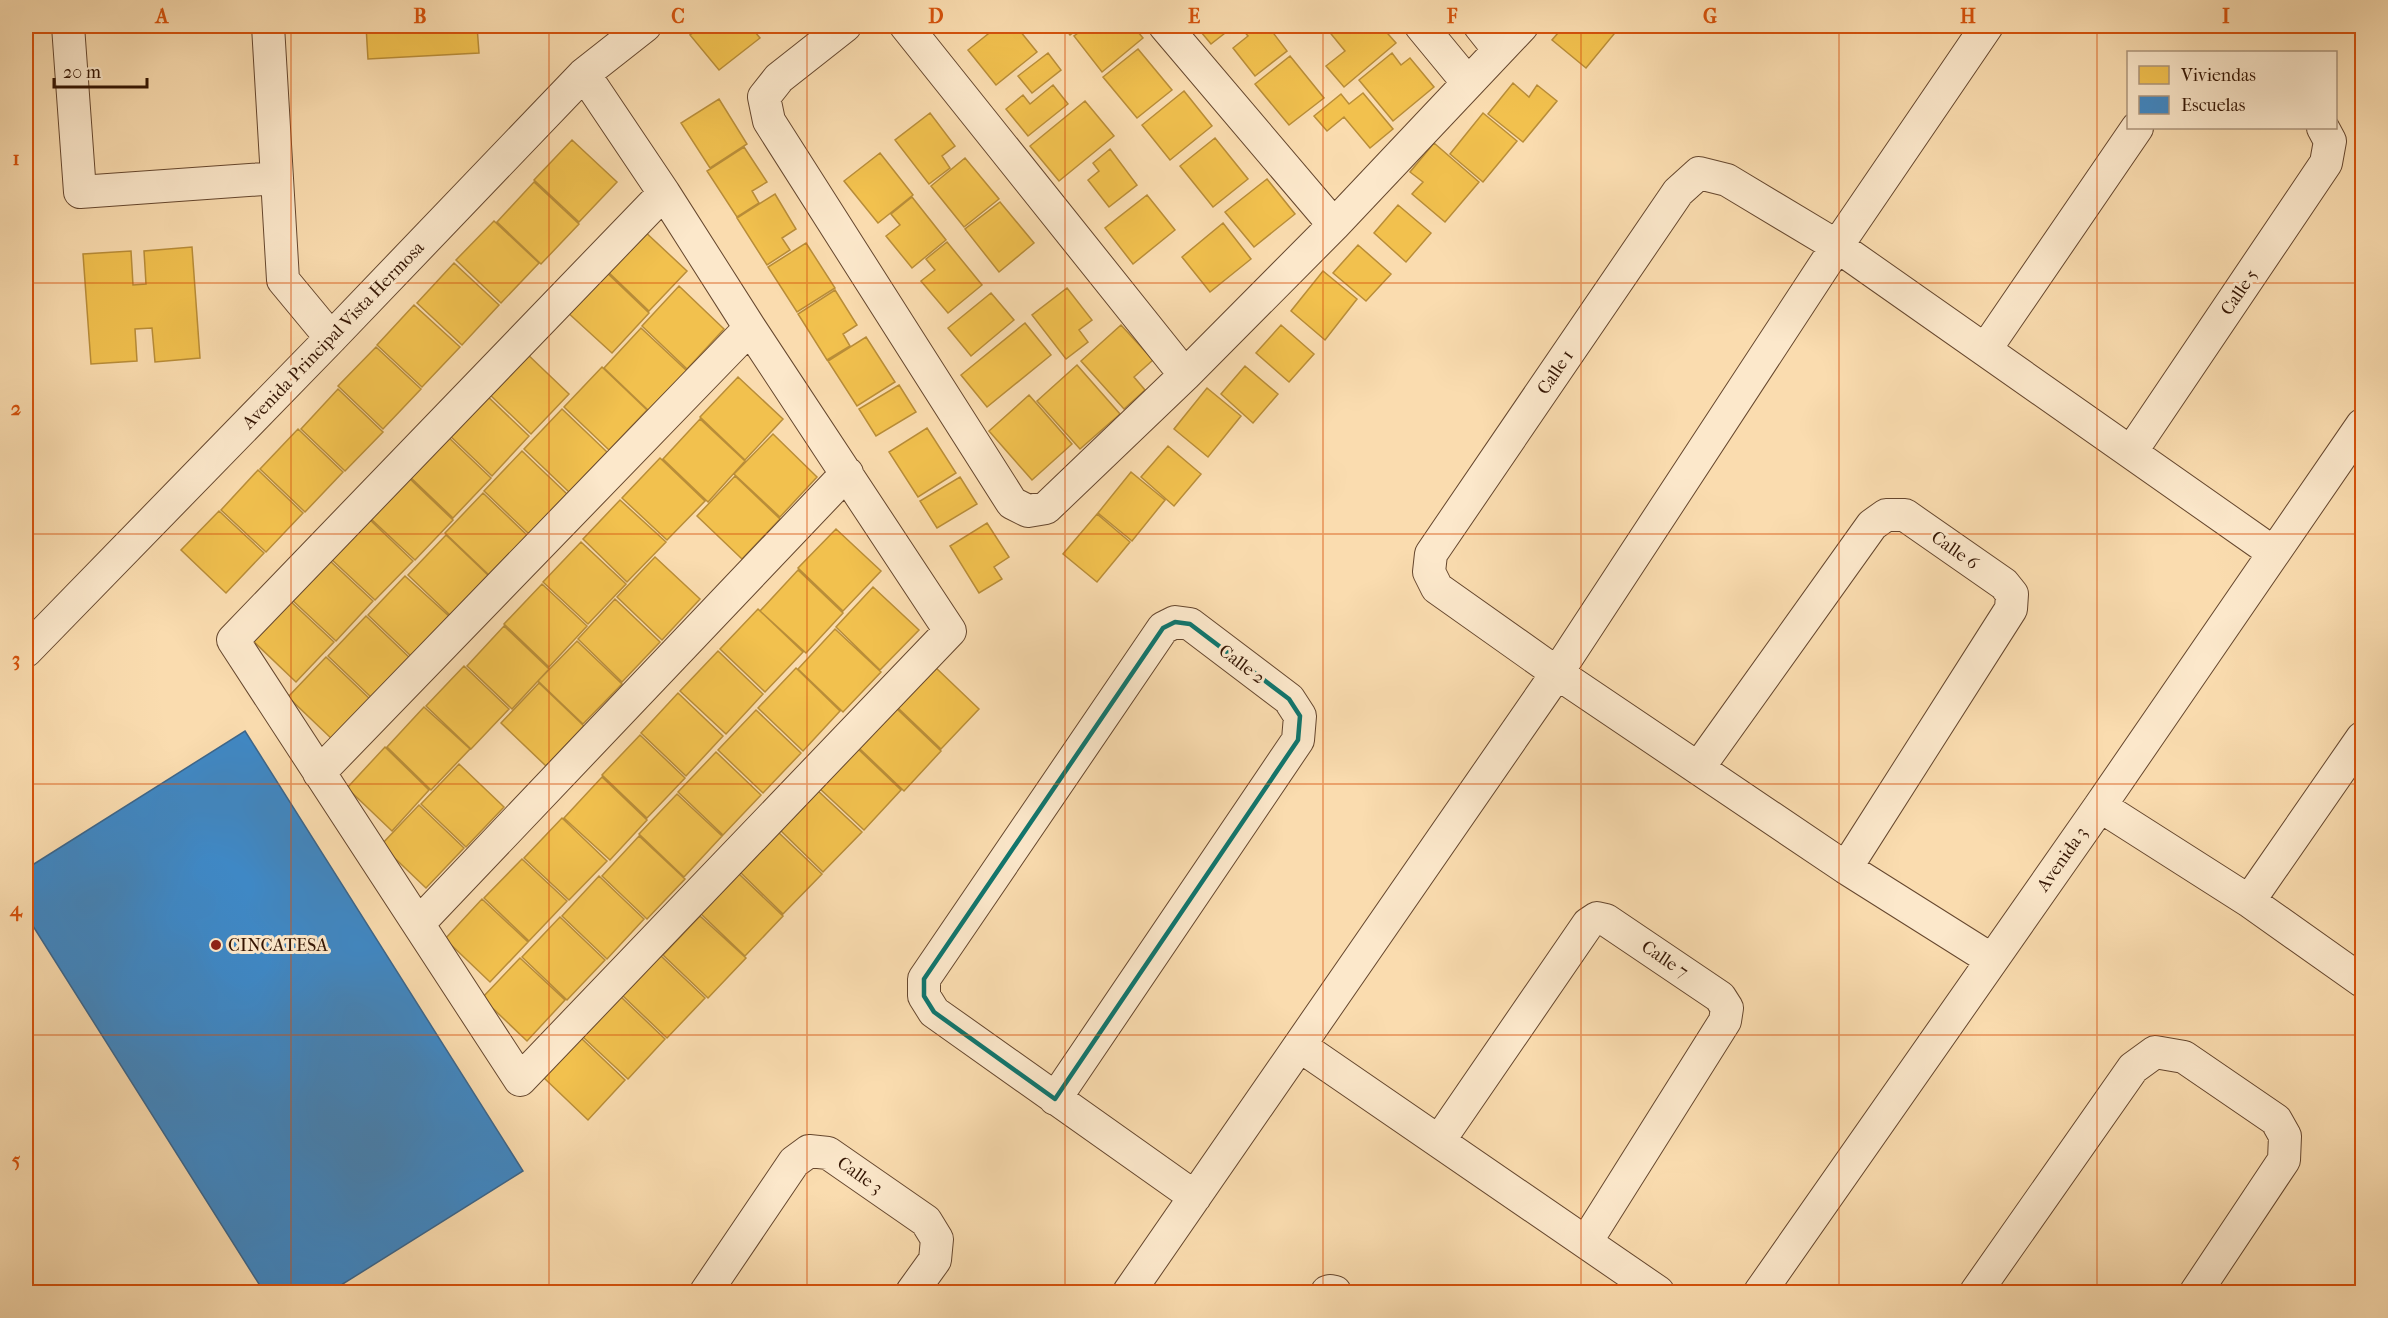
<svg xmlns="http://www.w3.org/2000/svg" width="2388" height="1318" font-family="'IM FELL French Canon',serif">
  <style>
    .homes { fill: #f2c14e; stroke: #b98d38; stroke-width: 1.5 }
    .schools { fill: #3f88c5; stroke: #3c668b; stroke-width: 1.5 }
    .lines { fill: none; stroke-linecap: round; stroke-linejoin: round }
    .minor-casing { stroke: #66472e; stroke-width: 34 }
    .minor { stroke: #fce8cb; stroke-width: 32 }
    .marked { fill: none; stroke: #0f766e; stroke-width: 4.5; stroke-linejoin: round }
    .grid { fill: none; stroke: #d6520b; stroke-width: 1.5; stroke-opacity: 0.55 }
    .poi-dot { fill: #8f2418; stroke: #fce8cb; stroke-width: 2 }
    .labels { text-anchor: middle; stroke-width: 6; stroke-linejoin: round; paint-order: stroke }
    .street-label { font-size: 18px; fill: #341503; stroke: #fce8cb }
    .poi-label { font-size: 18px; fill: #341503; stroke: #fce8cb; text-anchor: start }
    .neatline { fill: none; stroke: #d6520b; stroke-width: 2 }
    .grid-label { font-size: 20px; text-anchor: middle; font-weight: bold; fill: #d6520b }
  </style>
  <rect width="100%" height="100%" fill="#fadcaf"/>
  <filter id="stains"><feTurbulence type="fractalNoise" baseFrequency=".00333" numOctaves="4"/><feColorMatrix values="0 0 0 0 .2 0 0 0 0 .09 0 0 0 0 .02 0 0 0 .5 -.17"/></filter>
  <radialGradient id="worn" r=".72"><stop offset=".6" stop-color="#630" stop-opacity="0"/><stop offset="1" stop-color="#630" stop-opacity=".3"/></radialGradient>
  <path class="homes" d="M366 26H477L479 53 368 59Z
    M702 26H750L760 38 719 70 690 35Z
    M947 26H961L952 32Z
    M998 26H1016L1037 52 996 85 968 50Z
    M1063 26H1082L1070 35Z
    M1088 26H1133L1143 38 1102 72 1074 36Z
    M1196 26H1234L1211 44Z
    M1244 26H1268L1287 51 1255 76 1233 48 1248 36 1241 28Z
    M1332 26H1381L1396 43 1344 87 1326 66 1345 51 1327 29Z
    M1564 26H1616L1619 28 1586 68 1552 40Z
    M1138 49 1172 90 1137 118 1103 77Z
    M1048 53 1061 70 1032 93 1018 76Z
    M1392 53 1401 65 1410 58 1434 87 1393 121 1359 80Z
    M1290 56 1324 98 1289 125 1255 84Z
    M1513 83 1529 97 1537 85 1557 101 1523 142 1488 114Z
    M1053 85 1068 104 1028 136 1006 109 1023 95 1030 104Z
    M1184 91 1212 126 1170 160 1142 125Z
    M1363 93 1393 129 1370 148 1344 117 1327 131 1314 116 1341 94 1349 104Z
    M719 99 747 144 710 168 681 123Z
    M1085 101 1114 136 1059 181 1030 146Z
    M930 113 955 146 942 156 950 168 929 184 895 140Z
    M1483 113 1517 141 1483 182 1450 154Z
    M1215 138 1248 179 1213 207 1180 166Z
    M572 140 617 182 579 222 534 180Z
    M1434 143 1479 182 1445 222 1412 194 1423 182 1410 172Z
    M744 147 767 182 752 191 759 203 737 217 707 171Z
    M1110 149 1137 185 1109 207 1088 180 1099 171 1093 163Z
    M880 153 913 195 878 223 844 181Z
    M965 158 999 199 964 227 931 186Z
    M1267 179 1295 214 1254 247 1225 212Z
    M534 182 579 224 541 264 497 222Z
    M26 183 28 231H26Z
    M775 194 796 229 782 238 790 250 767 265 737 218Z
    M1147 195 1175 230 1133 264 1105 228Z
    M912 197 946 240 912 268 886 236 900 225 891 214Z
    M1000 202 1034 243 999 272 965 229Z
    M1398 205 1431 233 1406 262 1374 233Z
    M494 221 539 263 501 303 456 260Z
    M1223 223 1251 259 1210 292 1182 257Z
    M642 229 687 271 649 311 604 268Z
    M947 242 982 285 948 313 921 281 935 270 926 259Z
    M806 243 835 288 797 312 768 267Z
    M1358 245 1391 274 1366 301 1333 273Z
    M192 247 200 358 155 362 152 328 135 329 137 361 91 364 83 254 131 251 133 285 146 284 144 251Z
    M454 263 499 305 462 345 417 303Z
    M604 270 649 313 612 353 566 311Z
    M1323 271 1357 299 1325 340 1291 311Z
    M679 286 724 329 687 369 642 326Z
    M1067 288 1092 320 1079 330 1088 342 1066 359 1032 315Z
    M835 290 857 325 843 334 850 346 827 360 798 314Z
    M991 293 1014 320 971 356 948 328Z
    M414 305 460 347 422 387 377 345Z
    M1025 323 1051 355 987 407 961 375Z
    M1121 325 1153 360 1134 377 1145 390 1124 409 1081 361Z
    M1281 325 1314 354 1289 382 1256 353Z
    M641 328 687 371 649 411 604 368Z
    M866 337 895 382 857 406 828 361Z
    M376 347 421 389 383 429 338 386Z
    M524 351 569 394 531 434 486 391Z
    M1077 365 1120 414 1080 449 1037 401Z
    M1245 366 1278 394 1253 423 1221 394Z
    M602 367 647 410 609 450 564 407Z
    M738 377 783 419 745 460 700 417Z
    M899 385 916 412 876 436 859 409Z
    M1207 388 1241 416 1208 457 1174 429Z
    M338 389 383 432 345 471 301 429Z
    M484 393 529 436 492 476 447 433Z
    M1029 395 1072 444 1032 480 989 431Z
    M562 409 607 452 569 492 524 449Z
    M700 419 745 461 708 502 663 459Z
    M927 428 956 473 918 497 889 452Z
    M298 429 343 472 305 512 260 469Z
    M773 434 817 477 780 517 734 474Z
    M446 435 491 478 453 518 408 475Z
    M1168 446 1201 474 1174 506 1141 477Z
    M522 451 567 494 529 534 484 491Z
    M660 458 705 501 667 540 622 498Z
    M258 470 303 513 266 552 221 510Z
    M1131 472 1165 500 1132 541 1098 513Z
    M735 476 780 519 742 559 697 516Z
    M960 477 977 504 937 528 920 501Z
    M409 478 453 520 415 560 370 518Z
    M483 493 528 536 490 576 445 533Z
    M620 500 666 542 627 582 583 539Z
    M219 511 264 553 226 593 181 550Z
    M1097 514 1130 542 1097 582 1063 554Z
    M368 518 413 561 375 600 330 558Z
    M987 523 1009 557 994 567 1002 579 979 593 950 546Z
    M836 529 881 571 843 611 798 568Z
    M446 535 491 578 453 618 408 575Z
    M581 542 626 584 588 624 543 582Z
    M655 557 700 599 662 640 617 597Z
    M328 559 373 601 336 641 290 598Z
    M798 570 843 613 806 653 760 611Z
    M405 576 451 618 413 658 368 615Z
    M542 584 587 626 549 667 504 624Z
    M873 587 919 630 880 670 836 627Z
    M288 599 334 642 296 682 251 639Z
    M615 599 660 642 622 682 578 639Z
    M758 609 803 652 765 692 720 649Z
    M366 616 411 659 373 699 328 656Z
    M504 626 549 669 512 709 467 666Z
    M835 629 881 672 843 712 798 669Z
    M577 641 622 684 583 724 538 681Z
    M718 651 763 694 726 734 680 691Z
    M326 657 371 700 333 740 288 697Z
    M464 666 509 709 471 749 426 706Z
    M934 666 979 709 941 749 896 706Z
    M796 668 840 711 803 751 758 708Z
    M539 683 584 726 546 766 501 723Z
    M678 693 723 736 686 776 641 733Z
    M424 707 470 749 431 790 387 747Z
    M896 708 941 751 904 791 859 748Z
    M756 710 801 753 763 793 718 750Z
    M640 735 685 778 647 818 602 775Z
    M385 747 429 790 392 831 347 788Z
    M856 747 901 790 864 830 818 787Z
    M716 752 761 795 723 835 678 792Z
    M459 764 504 807 466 847 421 804Z
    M602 777 647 820 610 860 564 818Z
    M816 789 862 832 823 872 779 829Z
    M677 794 722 836 684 877 639 834Z
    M419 805 464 848 426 888 381 845Z
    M562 818 607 861 569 900 524 858Z
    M777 831 822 874 783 914 739 871Z
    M639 836 685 879 647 919 602 876Z
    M522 859 567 901 529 941 484 898Z
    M738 873 783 916 745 956 700 913Z
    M599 876 644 919 607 959 562 916Z
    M482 899 528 942 490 982 445 939Z
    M700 916 746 958 708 998 663 955Z
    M560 917 605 960 567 1000 522 957Z
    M660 955 705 998 667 1038 622 995Z
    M520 958 565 1000 527 1041 482 998Z
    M620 996 665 1039 628 1079 583 1037Z
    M580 1037 625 1080 588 1120 543 1077Z"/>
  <path class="schools" d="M245 731 523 1171 330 1292H264L26 915V869Z"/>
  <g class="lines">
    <g class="minor-casing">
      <path id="minor" d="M68 26 80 192 277 178
        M268 26 283 280 331 338
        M845 26 779 78 764 97 769 121 1012 503 1028 511 1046 508 1185 375 1334 225 1522 26
        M906 26 1185 375
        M1165 26 1334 225
        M1421 26 1468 83
        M1480 26 1499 50
        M584 74 664 193 750 328 950 631 520 1080 233 640 664 193
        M1985 350 2137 128
        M2131 452 2326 163 2330 141 2323 128
        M26 651 331 338 584 74 645 26
        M1699 767 1872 525 1886 515H1905L2004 584 2012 594 2011 609 1846 868
        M319 773 750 328
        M2100 806 2249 901 2362 981
        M2249 901 2362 738
        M419 923 847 473
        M1992 960 1846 868 1557 673 1437 588 1429 572 1431 554 1678 192 1699 173 1727 180 1837 246 2274 553
        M1300 1046 1658 1292
        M1055 1099 1298 740 1300 716 1289 699 1190 624 1175 622 1163 628 924 979V996L934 1012 1195 1197
        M1439 1141 1588 924 1597 918 1606 920 1720 997 1727 1008 1725 1021 1586 1242
        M706 1292 794 1162 809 1151 828 1153 926 1221 937 1239 935 1260 912 1292
        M1129 1292 1557 673 1837 246 1987 26
        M1327 1292 1330 1291 1335 1292
        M1760 1292 2100 806 2362 425
        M1976 1292 2133 1068 2155 1052 2184 1057 2276 1120 2285 1136 2284 1160 2196 1292"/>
    </g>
    <use href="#minor" class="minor"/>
  </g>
  <path class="marked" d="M1175 622 1190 624 1289 699 1300 716 1298 740 1055 1099 934 1012 924 996V979L1163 628Z"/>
  <path class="grid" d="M291 26V1292M549 26V1292M807 26V1292M1065 26V1292M1323 26V1292M1581 26V1292M1839 26V1292M2097 26V1292M26 283H2362M26 534H2362M26 784H2362M26 1035H2362"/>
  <circle class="poi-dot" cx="216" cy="945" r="6"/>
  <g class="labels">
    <g class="street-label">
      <text transform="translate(2239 292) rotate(-56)" y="6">Calle 5</text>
      <text transform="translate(333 335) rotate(-46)" y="6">Avenida Principal Vista Hermosa</text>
      <text transform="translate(1555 372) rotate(-56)" y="6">Calle 1</text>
      <text transform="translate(1955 550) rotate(35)" y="6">Calle 6</text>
      <text transform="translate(1242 664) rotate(37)" y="6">Calle 2</text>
      <text transform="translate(2062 859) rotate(-55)" y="6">Avenida 3</text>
      <text transform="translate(1665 959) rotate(34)" y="6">Calle 7</text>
      <text transform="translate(860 1175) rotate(35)" y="6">Calle 3</text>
    </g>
    <g class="poi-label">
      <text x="228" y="951">CINCATESA</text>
    </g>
  </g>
  <rect width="2388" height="1318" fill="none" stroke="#fadcaf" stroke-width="66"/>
  <rect x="2127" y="51" width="210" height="78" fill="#fce8cb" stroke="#ac947b" stroke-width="1.5"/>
  <rect x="2139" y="66" width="30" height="18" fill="#f2c14e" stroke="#ac947b" stroke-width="1.5"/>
  <text x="2181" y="81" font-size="18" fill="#341503">Viviendas</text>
  <rect x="2139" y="96" width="30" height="18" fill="#3f88c5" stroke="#ac947b" stroke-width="1.5"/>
  <text x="2181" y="111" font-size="18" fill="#341503">Escuelas</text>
  <path d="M54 78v9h93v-9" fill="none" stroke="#341503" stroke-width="3"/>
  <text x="63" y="78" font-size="18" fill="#341503" stroke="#fce8cb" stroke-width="4.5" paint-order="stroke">20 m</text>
  <rect x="33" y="33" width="2322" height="1252" class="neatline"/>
  <g class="grid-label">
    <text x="162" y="23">A</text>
    <text x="420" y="23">B</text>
    <text x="678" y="23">C</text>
    <text x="936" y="23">D</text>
    <text x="1194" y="23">E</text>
    <text x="1452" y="23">F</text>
    <text x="1710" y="23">G</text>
    <text x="1968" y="23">H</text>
    <text x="2226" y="23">I</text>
    <text x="16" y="165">1</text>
    <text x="16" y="415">2</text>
    <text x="16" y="666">3</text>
    <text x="16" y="916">4</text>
    <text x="16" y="1167">5</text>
  </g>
  <rect width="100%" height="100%" filter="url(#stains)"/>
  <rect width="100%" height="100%" fill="url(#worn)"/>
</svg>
